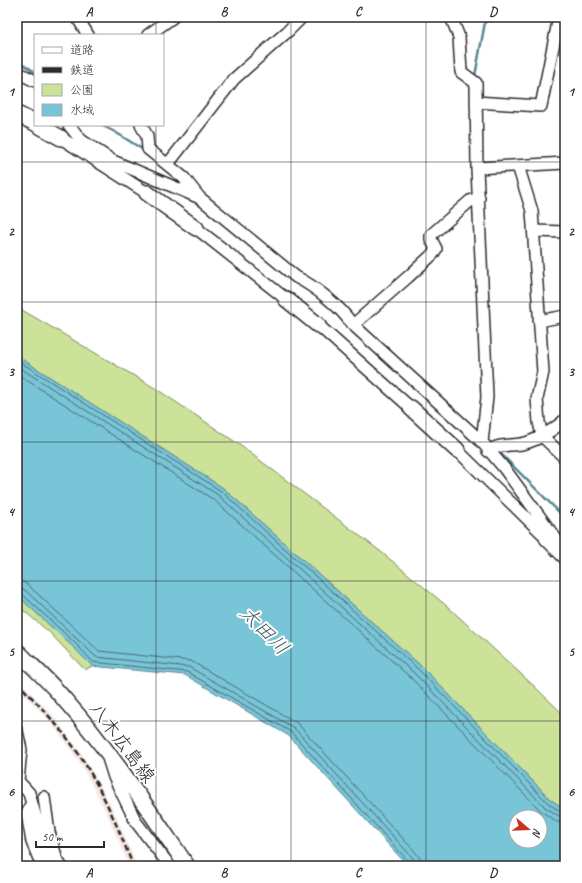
<svg xmlns="http://www.w3.org/2000/svg" width="582" height="883" font-family="Caveat,'Klee One',sans-serif">
  <style>
    .built { fill: #f8e7e2 }
    .green { fill: #cbe298; stroke: #7b8662 }
    .water { fill: #79c5d8; stroke: #5a8793; fill-rule: evenodd }
    .lines { fill: none; stroke-linecap: round; stroke-linejoin: round }
    .shore { stroke: #4a6970; stroke-width: 1 }
    .stream { stroke: #5a8793; stroke-width: 2.5 }
    .street-casing { stroke: #2b2b2b; stroke-width: 14 }
    .secondary-casing { stroke: #2b2b2b; stroke-width: 18 }
    .street { stroke: #fff; stroke-width: 11 }
    .secondary { stroke: #fff; stroke-width: 15 }
    .rail { stroke: #2b2b2b; stroke-width: 2.5; stroke-dasharray: 6 3; stroke-linecap: butt }
    .grid { fill: none; stroke: #2b2b2b; stroke-width: 1; stroke-opacity: 0.55 }
    .labels { text-anchor: middle; stroke-width: 4; stroke-linejoin: round; paint-order: stroke }
    .street-label { font-size: 19px; fill: #2b2b2b; stroke: #fff }
    .water-label { font-size: 20px; font-style: italic; fill: #466168; stroke: #fff }
    .neatline { fill: none; stroke: #2b2b2b; stroke-width: 1.5 }
    .grid-label { font-size: 13px; text-anchor: middle; font-weight: bold; fill: #2b2b2b }
  </style>
  <rect width="100%" height="100%" fill="#fff"/>
  <filter id="ink" filterUnits="userSpaceOnUse"><feTurbulence type="fractalNoise" baseFrequency=".025" numOctaves="2"/><feDisplacementMap in="SourceGraphic" scale="8" xChannelSelector="R" yChannelSelector="G"/><feConvolveMatrix kernelMatrix="1 2 1 2 8 2 1 2 1" color-interpolation-filters="sRGB"/></filter>
  <g filter="url(#ink)">
    <path class="built" d="M17 678 53 716 84 757 113 809 137 866H129L106 812 79 761 49 720 17 687Z"/>
    <path class="green" d="M17 307 155 388 237 443 380 551 448 607 534 686 565 716V809L551 800 422 667 223 488 17 356Z
      M17 595 71 645 92 666 85 670 49 632 17 605Z
      M17 801 21 805 19 827H17Z"/>
    <path class="water" d="M17 356 223 488 422 667 551 800 565 809V866H408L289 736 185 675 92 666 71 645 17 595ZM516 817H540V841H516Z"/>
    <g class="lines">
      <path class="shore" d="M17 360 221 491 419 670 548 803 561 812H565
        M17 366 218 495 415 674 545 807 559 816 565 817
        M17 374 214 500 411 678 541 811 557 822 565 823
        M17 581 23 582 28 585 99 651 191 661 297 723 417 854 421 860 422 866
        M17 587 25 590 96 657 189 667 294 728 413 858 416 866
        M17 592 21 593 74 642 93 662 187 672 291 732 409 862 411 866"/>
      <path class="stream" d="M17 60 35 72
        M475 76 486 17
        M101 125 115 132 142 149
        M497 450 565 518"/>
      <g class="street-casing">
        <path id="street" d="M77 17 88 35
          M451 17 459 37 461 72 476 83 477 168 487 397 482 442
          M148 35 173 17
          M17 72 35 81
          M476 102 541 106 559 17
          M69 125 81 140 113 161 200 198 296 277C314 286 340 306 351 323L482 442 504 468 559 543
          M141 125 147 136 148 149 184 178 199 197
          M61 138 147 193
          M168 164 234 79 288 31 299 20 301 17
          M518 166 532 211 543 372 537 399 539 422 542 436 565 458
          M477 168 565 163
          M196 228 286 299
          M534 231 565 232
          M539 321 565 316
          M318 325 411 408
          M353 325 408 277 433 254 436 249 431 239V235L470 201 479 198
          M457 450 547 538
          M488 451C498 444 510 446 521 444 537 441 553 430 565 420
          M17 731 21 750 18 781 29 793 48 861 57 860 61 866
          M108 758 114 777 136 822 170 866
          M44 797 49 832 57 860
          M31 804 27 813 32 842 42 866"/>
      </g>
      <g class="secondary-casing">
        <path id="secondary" d="M17 114 35 123
          M38 125 61 138
          M147 193 196 228
          M286 299 318 325
          M411 408 457 450
          M547 538 565 556
          M17 651C33 667 50 682 64 699 110 751 148 809 187 866"/>
      </g>
      <use href="#street" class="street"/>
      <use href="#secondary" class="secondary"/>
      <path class="rail" d="M17 682C40 706 64 731 82 759 103 792 119 829 133 866"/>
    </g>
  </g>
  <path class="grid" d="M156 17V35M291 17V866M426 17V866M156 125V866M17 162H565M17 302H565M17 442H565M17 581H565M17 721H565"/>
  <g class="labels">
    <g class="street-label">
      <text transform="translate(123 742) rotate(53)" y="7">八木広島線</text>
    </g>
    <g class="water-label">
      <text transform="translate(265 630) rotate(45)" y="7">太田川</text>
    </g>
  </g>
  <rect width="582" height="883" fill="none" stroke="#fff" stroke-width="44"/>
  <rect x="34" y="34" width="130" height="92" fill="#ffffff" stroke="#aaaaaa"/>
  <rect x="42" y="47" width="20" height="6" fill="#ffffff" stroke="#aaaaaa"/>
  <text x="70" y="54" font-size="12" fill="#2b2b2b">道路</text>
  <rect x="42" y="67" width="20" height="6" fill="#2b2b2b" stroke="#aaaaaa"/>
  <text x="70" y="74" font-size="12" fill="#2b2b2b">鉄道</text>
  <rect x="42" y="84" width="20" height="12" fill="#cbe298" stroke="#aaaaaa"/>
  <text x="70" y="94" font-size="12" fill="#2b2b2b">公園</text>
  <rect x="42" y="104" width="20" height="12" fill="#79c5d8" stroke="#aaaaaa"/>
  <text x="70" y="114" font-size="12" fill="#2b2b2b">水域</text>
  <g transform="translate(528 829) rotate(109)"><circle r="19" fill="#ffffff" stroke="#aaaaaa"/>
  <path d="M0-3L7 15L0 10L-7 15Z" fill="#c8321e"/>
  <text y="-6" font-size="11" font-weight="bold" text-anchor="middle" fill="#2b2b2b">N</text>
  </g>
  <path d="M36 841v6h68v-6" fill="none" stroke="#2b2b2b" stroke-width="2"/>
  <text x="42" y="841" font-size="12" fill="#2b2b2b" stroke="#ffffff" stroke-width="3" paint-order="stroke">50 m</text>
  <rect x="22" y="22" width="538" height="839" class="neatline"/>
  <g class="grid-label">
    <text x="89" y="16">A</text>
    <text x="224" y="16">B</text>
    <text x="358" y="16">C</text>
    <text x="493" y="16">D</text>
    <text x="11" y="96">1</text>
    <text x="571" y="96">1</text>
    <text x="11" y="236">2</text>
    <text x="571" y="236">2</text>
    <text x="11" y="376">3</text>
    <text x="571" y="376">3</text>
    <text x="11" y="516">4</text>
    <text x="571" y="516">4</text>
    <text x="11" y="656">5</text>
    <text x="571" y="656">5</text>
    <text x="11" y="796">6</text>
    <text x="571" y="796">6</text>
    <text x="89" y="877">A</text>
    <text x="224" y="877">B</text>
    <text x="358" y="877">C</text>
    <text x="493" y="877">D</text>
  </g>
</svg>
